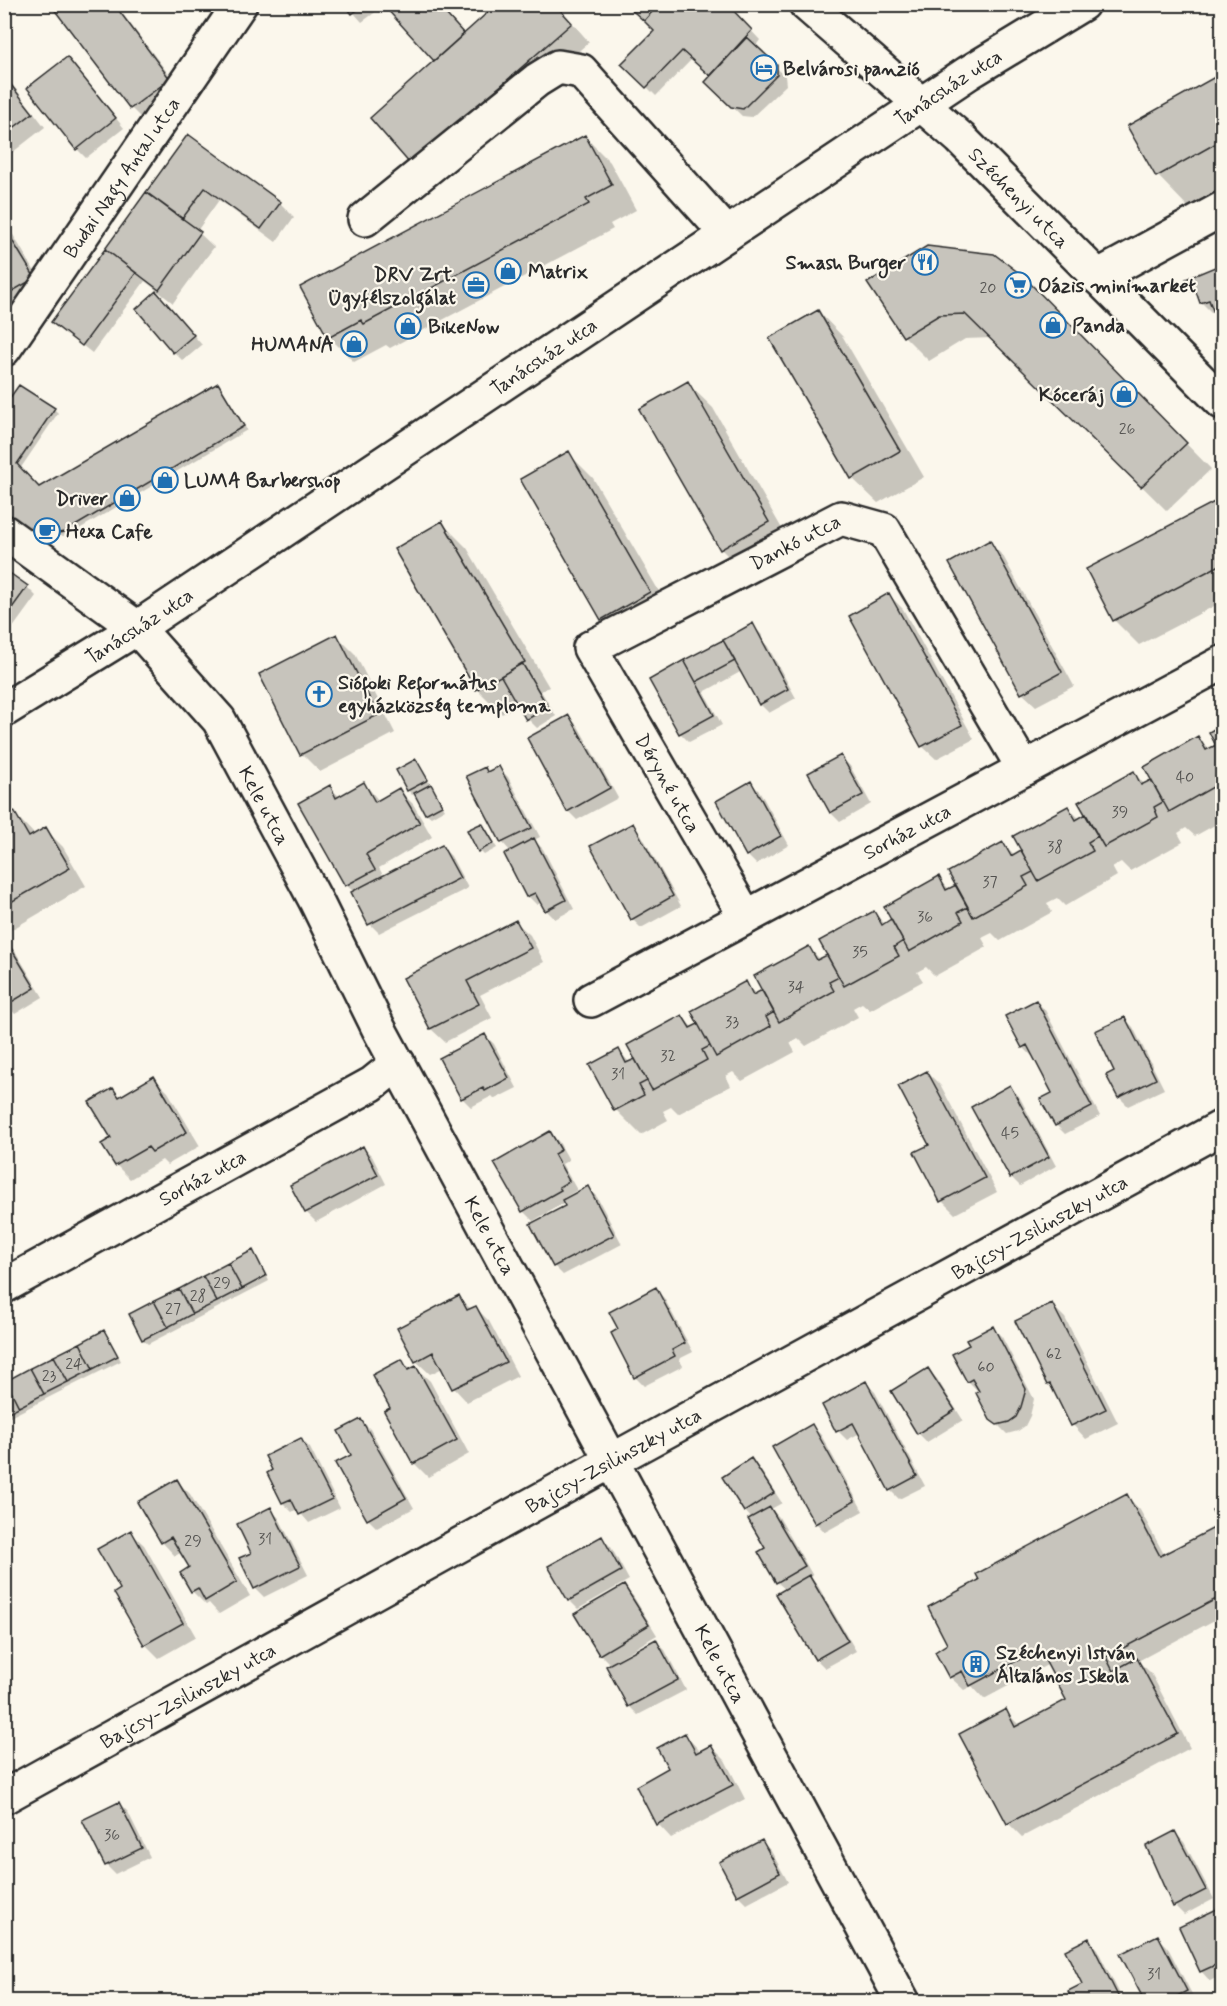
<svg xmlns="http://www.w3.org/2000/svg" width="1227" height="2006" font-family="Mynerve,sans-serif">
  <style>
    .shadow { fill: #0003 }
    .building { fill: #c7c4bc; stroke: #2b2b2b; stroke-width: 1.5 }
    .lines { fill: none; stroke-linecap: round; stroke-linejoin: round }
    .minor-casing { stroke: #2b2b2b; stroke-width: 38 }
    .major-casing { stroke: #2b2b2b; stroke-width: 38 }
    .minor { stroke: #fbf7ec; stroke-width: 33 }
    .major { stroke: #fbf7ec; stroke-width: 33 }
    .labels { text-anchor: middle; stroke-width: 4.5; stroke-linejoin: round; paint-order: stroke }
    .number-label { font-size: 16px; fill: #52514f }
    .poi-label { font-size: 20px; font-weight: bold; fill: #2b2b2b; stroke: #fbf7ec; text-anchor: start }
    .street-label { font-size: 20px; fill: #2b2b2b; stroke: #fbf7ec }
  </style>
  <rect width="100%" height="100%" fill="#fbf7ec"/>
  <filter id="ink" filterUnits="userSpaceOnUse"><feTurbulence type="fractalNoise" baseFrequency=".0167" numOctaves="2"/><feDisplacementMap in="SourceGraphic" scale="12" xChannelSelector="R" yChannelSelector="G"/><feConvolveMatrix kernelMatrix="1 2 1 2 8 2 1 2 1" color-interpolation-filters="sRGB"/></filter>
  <g filter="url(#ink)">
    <path class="shadow" d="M38 4H48L42 9Z
      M52 4H115L183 93 145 122 131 108Z
      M346 4H436L465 36 499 4H556L589 42 430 182 436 61 385 5 362 22Z
      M625 4H726L760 40 755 47 785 76 786 85 752 117 742 116 716 91 712 76 692 59 656 96 624 64 656 31Z
      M67 59 124 128 86 158 77 149Z
      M4 74 45 127 4 159Z
      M1222 74V191L1190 209 1158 176 1130 126Z
      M189 136 280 203 294 217 276 242 219 200 197 231 214 247 173 303 145 281 92 353 53 322Z
      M585 137 610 162 636 210 610 224 613 229 390 348 386 345 354 362 329 337Z
      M4 225 12 233 47 292 4 317Z
      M1222 266V323L1202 303 1200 298 1192 290 1188 280Z
      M1022 277 1211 469 1167 511 992 338 965 339 929 361 904 336 869 283Z
      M165 302 202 345 183 361 174 352Z
      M818 311 843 337 924 477 878 503 852 478Z
      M687 383 713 408 793 548 746 574 721 549 641 410Z
      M218 384 247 430 69 535 33 540 4 409H54L58 413 20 469 39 489Z
      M568 453 593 478 674 617 627 644 602 619Z
      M1222 500V602L1139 645 1114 620 1088 570Z
      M442 523 467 548 549 687 541 691 556 716 537 728 528 719 519 704 502 714 477 689Z
      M989 542 1003 556 1074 686 1036 706 1022 693Z
      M4 571 27 587 36 596 7 636 4 634Z
      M889 595 903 609 974 739 936 759 922 746Z
      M752 625 761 634 796 698 769 713 760 704 742 671 704 692 722 725 689 742 680 733 651 680Z
      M337 636 355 654 395 733 320 772 302 754Z
      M569 717 578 726 618 798 577 820 568 811Z
      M1222 726V821L1195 836 1186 828 1178 833 1183 842 1130 871 1121 862 1112 867 1117 876 1065 906 1057 898 1047 903 1052 912 1000 941 992 933 982 938 987 947 935 976 926 967 917 972 923 981 870 1010 862 1003 853 1008 858 1017 806 1046 798 1038 790 1043 795 1052 742 1081 733 1072 726 1076 731 1086 678 1114 671 1107 663 1111 668 1120 641 1135 616 1110 619 1051 630 1063 637 1059 682 1017 693 1028 700 1025 746 983 757 995 809 948 821 960 829 955 873 912 885 924 938 878 950 890 958 886 1003 844 1015 855 1023 851 1068 808 1080 819 1134 773 1145 785 1153 781 1198 738 1210 750 1218 746 1211 733Z
      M841 757 850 766 871 804 840 822 831 813 810 774Z
      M416 761 445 809 431 817 426 813 416 793 412 795 408 790 398 771Z
      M499 768 508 777 540 837 534 840 543 849 574 909 555 919 546 910 542 902 537 905 528 896 511 852 502 842 484 769 489 773Z
      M364 783 379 801 399 790 413 804 432 837 379 868 384 877 442 847 451 856 468 888 379 933 370 924 353 891 346 885 329 787 340 797Z
      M751 783 760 792 789 845 756 864 747 855Z
      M14 813 35 835 45 829 63 847 86 886 4 934V818Z
      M482 825 497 848 484 855 480 851Z
      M632 825 641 834 681 906 641 928 632 919Z
      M516 922 530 935 544 962 480 995 492 1018 445 1042 431 1029 405 979Z
      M6 942 15 951 43 997 15 1014 4 1002Z
      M1036 1001 1045 1010 1100 1116 1065 1134 1056 1125 1054 1093 1034 1055 1032 1056 1023 1047Z
      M1124 1018 1133 1027 1164 1089 1128 1106 1119 1097 1108 1075 1116 1071Z
      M485 1035 494 1044 517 1088 495 1099 492 1096 471 1107 462 1098Z
      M927 1072 941 1086 997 1192 955 1214 942 1201 931 1145Z
      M154 1078 168 1092 200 1146 167 1165 162 1160 130 1179 116 1165 113 1139V1090L121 1098Z
      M1010 1087 1019 1096 1056 1166 1020 1186 1011 1177Z
      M550 1133 559 1142 569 1160 562 1164 577 1190 564 1198 566 1200 588 1188 597 1197 622 1244 563 1275 554 1266 567 1206 565 1202 533 1221 524 1212 496 1163Z
      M363 1147 372 1156 386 1184 316 1222 307 1213 292 1185Z
      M253 1252 257 1256 269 1281 148 1344 143 1340 131 1315Z
      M655 1289 664 1298 693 1352 679 1359 683 1366 644 1386 635 1377 620 1330Z
      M458 1297 471 1309 475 1307 489 1321 518 1376 467 1402 454 1388 443 1368 430 1374 416 1361Z
      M1052 1305 1065 1318 1118 1423 1086 1439 1073 1425 1056 1392 1049 1384Z
      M993 1328 1002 1337 1034 1399 1030 1416 1025 1426 1018 1431 1007 1434 992 1419 979 1389 977 1390 968 1381 971 1346Z
      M104 1332 108 1336 121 1361 4 1420V1383Z
      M402 1361 411 1370 416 1368 430 1381 469 1454 428 1477 414 1463 392 1409Z
      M928 1370 937 1379 963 1420 927 1442 918 1433Z
      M866 1383 875 1392 925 1486 899 1499 890 1490 860 1433 847 1440 838 1431Z
      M361 1420 370 1429 414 1508 377 1528 368 1519 353 1455Z
      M812 1426 821 1435 863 1511 825 1532 816 1523Z
      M301 1439 310 1448 340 1508 309 1523 297 1509 292 1512 283 1503 269 1473 274 1471Z
      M751 1460 760 1469 782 1503 771 1509 779 1517 813 1576 810 1577 818 1586 856 1651 825 1668 816 1659 786 1590 777 1582 767 1549 752 1519 745 1511Z
      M177 1481 190 1494 250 1596 219 1614 209 1603 206 1605 192 1591 191 1568 182 1552 175 1556 162 1542Z
      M1127 1496 1140 1510 1165 1556 1222 1525 1214 1511 1222 1506V1616L1138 1661 1151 1673 1190 1748 1022 1837 1008 1823 1005 1711 1020 1726 1068 1700 1049 1664 984 1699 972 1686 964 1690 950 1677 949 1645 982 1581Z
      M270 1509 279 1518 308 1575 264 1597 255 1588 253 1554Z
      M130 1532 144 1545 196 1637 159 1658 145 1644 122 1590Z
      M602 1538 611 1547 629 1580 578 1609 569 1600Z
      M624 1587 633 1596 657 1635 614 1661 615 1663 656 1641 665 1650 686 1690 638 1715 629 1706 611 1665 600 1654Z
      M685 1735 701 1752 711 1746 725 1760 745 1799 671 1838 658 1824 670 1769Z
      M119 1803 128 1812 150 1857 115 1874 106 1865Z
      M1175 1833 1184 1842 1214 1899 1184 1915 1175 1906Z
      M762 1842 771 1851 788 1882 747 1904 738 1895Z
      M1219 1910 1222 1914V1975L1210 1981 1201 1971Z
      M1158 1937 1167 1946 1195 2000 1146 2002Z
      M1088 1940 1097 1949 1124 2002H1075L1084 1985Z"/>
    <path class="building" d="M50 4H114L170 79 130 109Z
      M344 4H365L352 14Z
      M387 4H437L464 34 434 61 385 7Z
      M497 4H555L572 23 411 165 370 118Z
      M625 4H659L644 21Z
      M659 4H727L752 30 710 76 682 51 646 88 621 64 654 31 644 21Z
      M747 37 777 65V75L743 109 731 107 705 82Z
      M67 57 116 118 76 150 27 88Z
      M1222 73V140L1156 177 1127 126Z
      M4 76 33 113 4 135Z
      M188 134 281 202 261 229 205 188 182 219 146 192Z
      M585 135 612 185 586 199 589 204 364 324 361 320 328 338 300 287Z
      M146 192 201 232 159 290 105 249Z
      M4 227 35 278 4 296Z
      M927 246 994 254 1023 276 1187 443 1141 487 965 314 939 315 903 337 867 283Z
      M105 249 136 273 82 346 51 322Z
      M1222 264V315L1216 318 1209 300 1200 303 1195 289 1191 291 1186 279Z
      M156 291 194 335 173 353 136 309Z
      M818 310 900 451 851 479 769 338Z
      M688 381 769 522 720 550 639 409Z
      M218 383 244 426 65 532 28 537 4 512V406L19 385 55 408 17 464 39 487Z
      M569 451 650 592 601 620 520 479Z
      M1222 498V564L1113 621 1086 569Z
      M442 521 525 662 476 690 394 549Z
      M990 540 1062 672 1021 694 949 563Z
      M4 569 28 586 4 619Z
      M889 593 962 725 921 747 849 616Z
      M753 623 788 689 759 705 723 640Z
      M337 634 378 715 300 755 259 674Z
      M723 640 735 661 696 682 684 660Z
      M684 660 714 715 679 734 649 680Z
      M522 663 548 707 526 720 501 676Z
      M569 715 610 788 567 812 527 738Z
      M1222 724V758L1209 732Z
      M1198 736 1206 750 1216 745 1222 758V770L1218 772 1222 782 1169 812 1144 767Z
      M841 755 863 795 830 813 808 773Z
      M416 759 428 780 407 791 396 770Z
      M499 766 532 828 501 843 466 776 485 767 487 772Z
      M1134 771 1141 785 1151 780 1163 802 1154 807 1158 817 1104 847 1078 802Z
      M751 781 781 836 746 856 716 801Z
      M364 782 375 802 399 788 420 823 366 854 375 870 345 886 298 803 330 785 336 798Z
      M431 784 442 805 425 814 414 793Z
      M1068 806 1076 820 1086 814 1098 836 1088 842 1093 851 1038 881 1013 836Z
      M14 811 29 837 46 827 70 868 4 906V817Z
      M482 823 494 843 478 852 467 830Z
      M633 823 673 896 631 920 590 846Z
      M534 838 566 900 545 911 535 893 526 897 504 854Z
      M1003 842 1011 856 1021 850 1033 872 1023 877 1028 886 973 917 948 872Z
      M442 845 460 878 368 925 351 892Z
      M939 876 946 890 956 885 968 907 958 912 963 921 909 952 884 907Z
      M874 911 882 925 891 919 903 941 894 947 899 956 844 986 819 941Z
      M516 920 531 948 467 981 479 1004 430 1029 403 978Z
      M6 940 35 988 5 1006 4 941Z
      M809 946 817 960 827 955 839 977 829 982 834 991 779 1022 754 976Z
      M746 981 753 995 762 990 774 1012 766 1017 771 1026 716 1057 691 1011Z
      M1036 1000 1092 1107 1055 1126 1040 1099 1052 1093 1027 1045 1022 1048 1005 1016Z
      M682 1015 690 1028 698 1024 710 1046 702 1050 707 1060 652 1090 627 1045Z
      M1125 1017 1156 1079 1118 1098 1106 1075 1114 1071 1095 1031Z
      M485 1034 509 1078 485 1091 483 1088 461 1099 439 1058Z
      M619 1049 626 1063 635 1059 647 1081 639 1085 644 1095 614 1111 589 1065Z
      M927 1071 985 1178 940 1202 914 1152 929 1145 898 1086Z
      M154 1076 187 1132 152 1152 148 1147 115 1166 101 1144 111 1138 89 1102 113 1088 119 1097Z
      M1010 1085 1049 1157 1010 1178 971 1107Z
      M550 1131 561 1150 554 1154 569 1181 559 1187 561 1190 522 1212 494 1163Z
      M363 1146 378 1175 305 1213 290 1185Z
      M588 1186 614 1235 553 1267 530 1224 565 1206 562 1200Z
      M253 1250 266 1276 242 1289 228 1263Z
      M228 1263 242 1289 217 1302 203 1276Z
      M203 1276 217 1302 192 1314 179 1289Z
      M656 1287 685 1343 672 1350 675 1356 634 1378 611 1333 618 1329 609 1312Z
      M179 1289 192 1314 168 1327 154 1301Z
      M459 1295 467 1310 476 1306 506 1362 452 1389 433 1352 415 1362 397 1328Z
      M154 1301 168 1327 142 1340 129 1314Z
      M1052 1303 1106 1409 1071 1426 1050 1384 1047 1385 1015 1321Z
      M993 1326 1026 1389 1021 1407 1016 1417 1009 1422 997 1425 990 1420 976 1393 979 1391 972 1379 967 1382 952 1354 969 1345 966 1340Z
      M104 1330 118 1356 93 1369 80 1343Z
      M80 1343 93 1369 68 1382 54 1356Z
      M54 1356 68 1382 44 1394 30 1368Z
      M402 1359 408 1370 416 1366 457 1440 413 1464 384 1411 390 1408 372 1375Z
      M30 1368 44 1394 19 1407 6 1381Z
      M928 1368 955 1410 917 1434 891 1391Z
      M6 1381 19 1407 4 1414V1382Z
      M866 1381 917 1476 889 1491 853 1423 836 1432 822 1405Z
      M361 1419 406 1498 367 1520 335 1463 351 1455 338 1431Z
      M812 1424 855 1501 815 1524 772 1447Z
      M301 1438 332 1499 299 1515 291 1499 282 1503 267 1473 272 1470 265 1456Z
      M751 1458 774 1493 744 1512 722 1477Z
      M177 1479 237 1582 205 1601 198 1588 191 1592 180 1573 189 1567 171 1537 161 1543 137 1502Z
      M1127 1494 1160 1556 1220 1525 1212 1510 1222 1505V1596L1106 1657 1113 1671 1137 1658 1178 1734 1007 1824 959 1734 1006 1709 1015 1727 1066 1700 1039 1649 970 1686 962 1671 949 1678 935 1652 947 1644 928 1607 979 1580 976 1574Z
      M271 1507 300 1566 254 1589 239 1558 251 1553 237 1524Z
      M770 1507 805 1566 776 1583 758 1552 765 1548 748 1519Z
      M131 1530 183 1623 144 1645 114 1593 120 1589 97 1549Z
      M602 1536 621 1571 568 1601 548 1566Z
      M809 1575 848 1641 815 1660 776 1594Z
      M624 1585 649 1625 599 1655 574 1614Z
      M656 1639 678 1680 628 1707 606 1666Z
      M685 1733 696 1753 711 1745 733 1785 656 1825 636 1786 668 1768 657 1748Z
      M119 1802 142 1848 105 1866 82 1820Z
      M1175 1831 1206 1890 1173 1907 1146 1846Z
      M762 1840 780 1873 737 1896 719 1862Z
      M1219 1908 1222 1915V1962L1200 1972 1179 1927Z
      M1158 1935 1187 1991 1166 2002H1145L1120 1954Z
      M1089 1938 1121 2002H1073L1068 1991 1082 1984 1065 1950Z"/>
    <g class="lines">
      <g class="minor-casing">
        <g id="minor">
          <path id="s1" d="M806 4 960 138 1222 402"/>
          <path d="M365 219 537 80 558 67 581 71 727 234"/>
          <path d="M1097 277 1222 209"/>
          <path id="s2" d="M4 349 240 4"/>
          <path id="s3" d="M4 532 137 628 219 720 316 901 379 1029 903 2002"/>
          <path id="s4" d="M746 917 590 648 841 518 884 530 1024 769"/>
          <path id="s5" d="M591 1000 1222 663"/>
          <path id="s6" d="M4 1286 372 1084 398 1063"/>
          <path id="s7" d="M4 1797 613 1460 1222 1127"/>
        </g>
      </g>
      <g class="major-casing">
        <g id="major">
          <path id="s8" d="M4 710 137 628 968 73 1082 4"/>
        </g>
      </g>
      <use href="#minor" class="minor"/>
      <use href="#major" class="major"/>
    </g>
  </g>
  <defs>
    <g id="hotel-ring" transform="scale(1.35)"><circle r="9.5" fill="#fbf7ec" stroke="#1f6fb2" stroke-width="1.5"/><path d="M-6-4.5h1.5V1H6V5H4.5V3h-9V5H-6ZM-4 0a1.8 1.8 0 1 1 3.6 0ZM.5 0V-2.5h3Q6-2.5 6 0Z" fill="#1f6fb2"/></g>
    <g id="restaurant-ring" transform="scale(1.35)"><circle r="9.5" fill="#fbf7ec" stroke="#1f6fb2" stroke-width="1.5"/><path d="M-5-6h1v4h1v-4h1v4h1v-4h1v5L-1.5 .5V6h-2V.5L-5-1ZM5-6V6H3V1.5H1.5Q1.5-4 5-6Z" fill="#1f6fb2"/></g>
    <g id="shop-ring" transform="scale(1.35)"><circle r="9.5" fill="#fbf7ec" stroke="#1f6fb2" stroke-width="1.5"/><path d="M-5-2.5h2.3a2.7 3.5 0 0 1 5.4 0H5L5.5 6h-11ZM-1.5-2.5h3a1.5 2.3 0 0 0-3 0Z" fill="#1f6fb2"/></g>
    <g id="office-ring" transform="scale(1.35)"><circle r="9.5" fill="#fbf7ec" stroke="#1f6fb2" stroke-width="1.5"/><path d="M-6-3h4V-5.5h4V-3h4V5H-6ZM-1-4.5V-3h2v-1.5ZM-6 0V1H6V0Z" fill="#1f6fb2"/></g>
    <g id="supermarket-ring" transform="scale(1.35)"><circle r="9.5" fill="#fbf7ec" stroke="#1f6fb2" stroke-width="1.5"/><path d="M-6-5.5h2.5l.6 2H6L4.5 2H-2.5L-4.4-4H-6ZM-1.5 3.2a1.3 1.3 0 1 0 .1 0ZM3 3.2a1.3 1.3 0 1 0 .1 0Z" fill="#1f6fb2"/></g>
    <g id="cafe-ring" transform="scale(1.35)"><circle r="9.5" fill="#fbf7ec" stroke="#1f6fb2" stroke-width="1.5"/><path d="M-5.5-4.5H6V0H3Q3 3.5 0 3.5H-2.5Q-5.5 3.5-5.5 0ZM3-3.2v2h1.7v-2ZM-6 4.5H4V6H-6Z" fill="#1f6fb2"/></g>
    <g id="church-ring" transform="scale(1.35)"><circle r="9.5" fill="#fbf7ec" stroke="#1f6fb2" stroke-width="1.5"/><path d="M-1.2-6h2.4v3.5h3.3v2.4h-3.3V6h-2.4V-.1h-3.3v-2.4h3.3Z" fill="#1f6fb2"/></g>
    <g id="building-ring" transform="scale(1.35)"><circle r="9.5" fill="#fbf7ec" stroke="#1f6fb2" stroke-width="1.5"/><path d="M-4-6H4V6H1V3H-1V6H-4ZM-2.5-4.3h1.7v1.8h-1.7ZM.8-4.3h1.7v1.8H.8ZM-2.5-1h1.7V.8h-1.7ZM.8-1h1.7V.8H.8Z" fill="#1f6fb2"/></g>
  </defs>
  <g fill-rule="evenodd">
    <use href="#hotel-ring" x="764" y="68"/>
    <use href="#restaurant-ring" x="925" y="262"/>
    <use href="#shop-ring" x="508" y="271"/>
    <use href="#office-ring" x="476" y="285"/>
    <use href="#supermarket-ring" x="1018" y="285"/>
    <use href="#shop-ring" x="1053" y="325"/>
    <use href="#shop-ring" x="408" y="326"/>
    <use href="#shop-ring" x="354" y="344"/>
    <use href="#shop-ring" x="1124" y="394"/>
    <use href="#shop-ring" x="165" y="480"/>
    <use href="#shop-ring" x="127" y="498"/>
    <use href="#cafe-ring" x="47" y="531"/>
    <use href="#church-ring" x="319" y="694"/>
    <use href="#building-ring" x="976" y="1664"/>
  </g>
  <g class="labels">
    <g class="number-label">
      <text x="988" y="293">20</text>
      <text x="1127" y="434">26</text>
      <text x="1185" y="782">40</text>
      <text x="1120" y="817">39</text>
      <text x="1055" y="852">38</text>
      <text x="990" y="887">37</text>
      <text x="925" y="922">36</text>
      <text x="860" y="957">35</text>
      <text x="796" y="992">34</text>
      <text x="732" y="1027">33</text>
      <text x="668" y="1061">32</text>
      <text x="618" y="1079">31</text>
      <text x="1010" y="1138">45</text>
      <text x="222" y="1288">29</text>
      <text x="198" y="1301">28</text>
      <text x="173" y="1314">27</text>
      <text x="1054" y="1359">62</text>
      <text x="74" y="1369">24</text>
      <text x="986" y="1372">60</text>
      <text x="49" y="1381">23</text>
      <text x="265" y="1544">31</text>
      <text x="193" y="1546">29</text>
      <text x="112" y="1840">36</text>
      <text x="1154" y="1979">31</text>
    </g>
    <g class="poi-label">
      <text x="783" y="75">Belvárosi panzió</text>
      <text x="906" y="269" text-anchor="end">Smash Burger</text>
      <text x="528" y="278">Matrix</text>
      <text x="456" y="281" text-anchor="end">DRV Zrt.<tspan x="456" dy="23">Ügyfélszolgálat</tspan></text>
      <text x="1038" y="292">Oázis minimarket</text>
      <text x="1072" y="332">Panda</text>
      <text x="428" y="333">BikeNow</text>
      <text x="334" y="351" text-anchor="end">HUMANA</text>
      <text x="1104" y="401" text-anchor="end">Kóceráj</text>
      <text x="184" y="487">LUMA Barbershop</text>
      <text x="108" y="505" text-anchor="end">Driver</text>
      <text x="66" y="538">Hexa Cafe</text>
      <text x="338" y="689">Siófoki Református<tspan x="338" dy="23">egyházközség temploma</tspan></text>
      <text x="996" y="1659">Széchenyi István<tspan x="996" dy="23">Általános Iskola</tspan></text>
    </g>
    <g class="street-label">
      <text dy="7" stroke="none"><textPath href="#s8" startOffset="1131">Tanácsház utca</textPath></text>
      <text dy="7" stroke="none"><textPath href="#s2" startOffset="208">Budai Nagy Antal utca</textPath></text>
      <text dy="7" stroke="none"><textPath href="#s1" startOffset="288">Széchenyi utca</textPath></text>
      <text dy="7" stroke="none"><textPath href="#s8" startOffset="645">Tanácsház utca</textPath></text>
      <text dy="7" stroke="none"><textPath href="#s4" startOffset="542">Dankó utca</textPath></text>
      <text dy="7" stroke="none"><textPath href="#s8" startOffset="159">Tanácsház utca</textPath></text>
      <text transform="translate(668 783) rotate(60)" y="7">Déryné utca</text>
      <text dy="7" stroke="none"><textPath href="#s3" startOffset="384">Kele utca</textPath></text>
      <text dy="7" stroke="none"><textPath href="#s5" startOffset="358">Sorház utca</textPath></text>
      <text dy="7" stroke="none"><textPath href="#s6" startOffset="226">Sorház utca</textPath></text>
      <text dy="7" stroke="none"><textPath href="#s7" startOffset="1182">Bajcsy-Zsilinszky utca</textPath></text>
      <text dy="7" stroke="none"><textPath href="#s3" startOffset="870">Kele utca</textPath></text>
      <text dy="7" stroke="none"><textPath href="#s7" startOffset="696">Bajcsy-Zsilinszky utca</textPath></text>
      <text dy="7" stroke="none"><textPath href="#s3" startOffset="1356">Kele utca</textPath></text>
      <text dy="7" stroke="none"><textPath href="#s7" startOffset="210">Bajcsy-Zsilinszky utca</textPath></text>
    </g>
  </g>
  <rect width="1227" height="2006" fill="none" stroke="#fbf7ec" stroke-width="24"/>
  <rect x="12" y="12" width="1203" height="1982" fill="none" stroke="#2b2b2b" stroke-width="2" filter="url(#ink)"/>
</svg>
